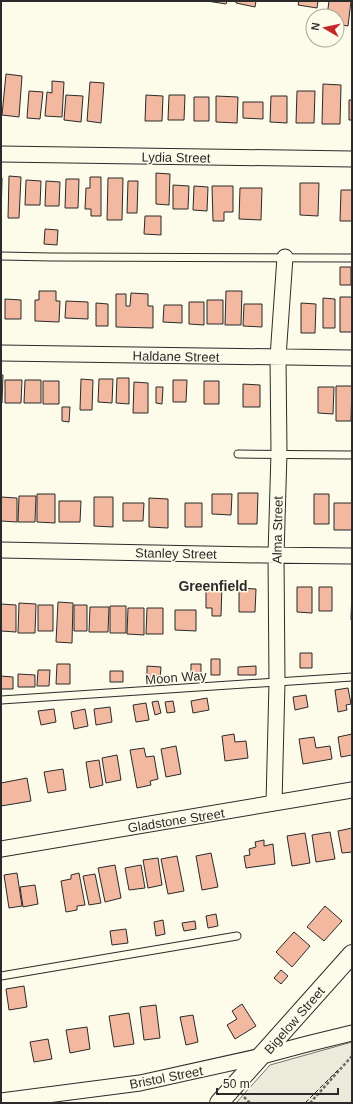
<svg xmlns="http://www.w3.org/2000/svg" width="353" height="1104" font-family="Arial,sans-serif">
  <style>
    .green { fill: #ecebdb; stroke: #74746e }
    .building { fill: #f2b8a0; stroke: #2b2b2b }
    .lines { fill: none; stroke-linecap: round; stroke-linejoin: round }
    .service-casing { stroke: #2b2b2b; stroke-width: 9 }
    .minor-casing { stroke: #2b2b2b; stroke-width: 17 }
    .tertiary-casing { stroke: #2b2b2b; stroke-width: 20 }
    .path { stroke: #6a6964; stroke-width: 2.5; stroke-dasharray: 3 2; stroke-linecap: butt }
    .service { stroke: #fdfbea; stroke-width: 7 }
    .minor { stroke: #fdfbea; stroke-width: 15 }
    .tertiary { stroke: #fdfbea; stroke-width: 18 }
    .fence { stroke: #2b2b2b; stroke-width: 1; stroke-dasharray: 5 2; stroke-linecap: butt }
    .labels { text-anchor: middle; stroke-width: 3; stroke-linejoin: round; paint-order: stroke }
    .street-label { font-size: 13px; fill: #2b2b2b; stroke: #fdfbea }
    .neighbourhood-label { font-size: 14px; font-weight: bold; fill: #2b2b2b; stroke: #fdfbea }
  </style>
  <rect width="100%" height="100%" fill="#fdfbea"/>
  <path class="green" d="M352 1042V1103H236L270 1065Z"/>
  <path class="building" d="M207 1H227L226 4Z
    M236 1H256L255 7 236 3Z
    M299 1H318L317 8 298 5Z
    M329 1H351L348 26 337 24V16H327Z
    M6 74 22 76 19 117 2 115Z
    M52 81 64 82 62 117 45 116 47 92 52 93Z
    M90 82 104 83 101 123 87 121Z
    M323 84 341 85 340 124H322Z
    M29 91 43 92 40 119 27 118Z
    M297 91H315L314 123H296Z
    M66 95 83 96 81 122 64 120Z
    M146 95 163 96 162 121H145Z
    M169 95H185L184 120H168Z
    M216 96 238 97 237 123 216 122Z
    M271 96H287V123L270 122Z
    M194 97H209V121H194Z
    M349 100H352V120H349Z
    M243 102H263V119L243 118Z
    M156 173 170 174 169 205 156 204Z
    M9 176 21 177 19 218H8Z
    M90 177H101V216H91V209H85L86 188H90Z
    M1 178H2L1 218Z
    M108 178H123L122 220H107Z
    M66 179H79L78 208H65Z
    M26 180 41 181 40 205H25Z
    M46 181 60 182 59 206H45Z
    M128 181H138L137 213H127Z
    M300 183H319L318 216 300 215Z
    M173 185 189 186 188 209H173Z
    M194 186 208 187 207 211 193 210Z
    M212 186H233V212H224V221H213Z
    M240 188H262L261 220 239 219Z
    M341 190H352V221H340Z
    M145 216H161V235L144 234Z
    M45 229 58 230 57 245 44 244Z
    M340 267H351V285H340Z
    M39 291H56V301H60L59 322 35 321V300H39Z
    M226 291H242L241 325H225Z
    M131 293 148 294V306H153V328L116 327V294H126V306H130Z
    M340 297H352V332H340Z
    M323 298 335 299V328H323Z
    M5 299 21 300V319H5Z
    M207 300H223V324H207Z
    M66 301 88 302V319L65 318Z
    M189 302H204V325L189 324Z
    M96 303 108 304V326H96Z
    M301 303 316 304 315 333H301Z
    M244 304H262V327L243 326Z
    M164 305H182V323L163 322Z
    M1 375H3L2 403H1Z
    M117 378H129V404L116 403Z
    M81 379 93 380 92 410H80Z
    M99 379H113L112 403 98 402Z
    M5 380H22L21 403H5Z
    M25 380H41V403H24Z
    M173 380H187L186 402H173Z
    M43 381H59V404H43Z
    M204 381H219V404H204Z
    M134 382 148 383V413H133Z
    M243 384 260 385V407H243Z
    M336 386H352L351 421H336Z
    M156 387H163L162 404 156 403Z
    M318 387H334L333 414 318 413Z
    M62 407H70L69 422 62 421Z
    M238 493H258L257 524H238Z
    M37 494H55V523L37 522Z
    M212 494H232L231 515 212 514Z
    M314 494H329V524H314Z
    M19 496H36L35 522H18Z
    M1 497 17 498V522L1 521Z
    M94 497H113V527L94 526Z
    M149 498 168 499V528L149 527Z
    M59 501H81L80 522H59Z
    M123 503H144L143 521H123Z
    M185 503H202V527H185Z
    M334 503H352V530H334Z
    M206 585H222L221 616H212V608H206Z
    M297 587H312V613L297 612Z
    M319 587H332V611H319Z
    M239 588 256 589 255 612H239Z
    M352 589V620H351Z
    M58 602 73 603 72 643 56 642Z
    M19 603 36 604 35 633H18Z
    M1 604 16 605V632L1 631Z
    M38 605H53V631H38Z
    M74 605H87V631H74Z
    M110 606H126V633H110Z
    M90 607H109L108 632H89Z
    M128 608H144V635L127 634Z
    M147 608H163V634H146Z
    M175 610H196V631L175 630Z
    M300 653H312V668H300Z
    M211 659H220V675H211Z
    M57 664H70V684H56Z
    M191 664H201V678L191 677Z
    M147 666 161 667 160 678H147Z
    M256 666V675H238V667Z
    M38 670H50L49 686H37Z
    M110 671H123V682H110Z
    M18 674 35 675V687H18Z
    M1 676 13 677V689H1Z
    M348 688 351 704 346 705 347 710 338 712 335 690Z
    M306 695 308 707 295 710 293 697Z
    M207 698 209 710 193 713 191 701Z
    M158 701 161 713 155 715 152 702Z
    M173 701 175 712 167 713 165 702Z
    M146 703 149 720 136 722 133 705Z
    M110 707 112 722 96 725 94 709Z
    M54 709 56 722 41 725 38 711Z
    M85 709 88 726 74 729 71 712Z
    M234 734 235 742 246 741 248 758 225 761 222 736Z
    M352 734V755L341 757 338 737Z
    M314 737 316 748 330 746 332 759 303 764 299 739Z
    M176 746 181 774 166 777 161 749Z
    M144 748 146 757 154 756 158 779 150 781 151 785 137 788 130 750Z
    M117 755 121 780 106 783 102 758Z
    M99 760 103 785 90 788 86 762Z
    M63 769 66 790 48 793 44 772Z
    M27 778 31 801 1 806V783Z
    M352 828V852L342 853 338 831Z
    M330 832 335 859 316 862 312 835Z
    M305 833 310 863 292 866 287 836Z
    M264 840V846L273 844 275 864 246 868 244 856 250 855 249 849 256 847 255 842Z
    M211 853 218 887 202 890 196 856Z
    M177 856 184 891 168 894 161 859Z
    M158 858 162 885 148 888 143 860Z
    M115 865 121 898 105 902 98 868Z
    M141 865 145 888 129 890 125 868Z
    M17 873 22 906 9 908 4 875Z
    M79 873 85 905 77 906V910L66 912 61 881 71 879V875Z
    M95 874 101 903 89 905 83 876Z
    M35 885 38 904 23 907 20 887Z
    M325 906 342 921 324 941 307 927Z
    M216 914 218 926 208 928 206 916Z
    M163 920 165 934 156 936 154 922Z
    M195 921 196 929 184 931 182 923Z
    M126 929 128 943 112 945 110 931Z
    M294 932 310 946 292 967 276 952Z
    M281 970 288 976 281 984 274 978Z
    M24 986 27 1007 9 1010 6 989Z
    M242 1004 256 1026 235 1039 227 1025 237 1019 232 1011Z
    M156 1005 160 1038 144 1040 140 1007Z
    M129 1013 134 1044 114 1047 109 1016Z
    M193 1015 198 1042 186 1045 180 1017Z
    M87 1027 90 1049 70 1053 66 1030Z
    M48 1039 52 1059 34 1062 30 1042Z"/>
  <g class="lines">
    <g class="service-casing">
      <path id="service" d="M1 256 51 257 352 258
        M238 454 352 455
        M1 700 352 677
        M1 976 237 936"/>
    </g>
    <g class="minor-casing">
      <path id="minor" d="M1 154 352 159
        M1 353 352 358
        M1 550 262 555 352 556
        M274 803 277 683 276 555 279 453 278 357 285 257
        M1 849 352 790
        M1 1101 140 1083 262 1056 307 1044 352 1033"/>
    </g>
    <g class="tertiary-casing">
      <path id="tertiary" d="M219 1103 352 954"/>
    </g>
    <path class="path" d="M244 1097 250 1103
      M310 1103 352 1056"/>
    <use href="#service" class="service"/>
    <use href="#minor" class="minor"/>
    <use href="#tertiary" class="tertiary"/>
    <path class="fence" d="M305 1103 339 1069"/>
  </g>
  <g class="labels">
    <g class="street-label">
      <text transform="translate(176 157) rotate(1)" y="5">Lydia Street</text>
      <text transform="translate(176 356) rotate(1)" y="5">Haldane Street</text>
      <text transform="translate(277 530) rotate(-89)" y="5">Alma Street</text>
      <text transform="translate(176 553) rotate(1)" y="5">Stanley Street</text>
      <text transform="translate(176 677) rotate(-4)" y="5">Moon Way</text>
      <text transform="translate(176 820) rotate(-9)" y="5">Gladstone Street</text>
      <text transform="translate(294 1020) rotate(-49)" y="5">Bigelow Street</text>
      <text transform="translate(166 1077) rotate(-11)" y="5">Bristol Street</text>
    </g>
    <g class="neighbourhood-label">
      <text x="213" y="591">Greenfield</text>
    </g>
  </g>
  <rect width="353" height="1104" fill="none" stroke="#2b2b2b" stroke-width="4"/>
  <g transform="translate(325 28) rotate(279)"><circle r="19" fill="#fdfbea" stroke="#a9a89e"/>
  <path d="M0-3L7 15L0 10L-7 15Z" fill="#c62828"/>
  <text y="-6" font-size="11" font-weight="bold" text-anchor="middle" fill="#2b2b2b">N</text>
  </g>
  <path d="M217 1088v6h121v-6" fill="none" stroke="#2b2b2b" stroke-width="2"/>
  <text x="223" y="1088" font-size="12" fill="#2b2b2b" stroke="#fdfbea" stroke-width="3" paint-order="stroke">50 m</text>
</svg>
